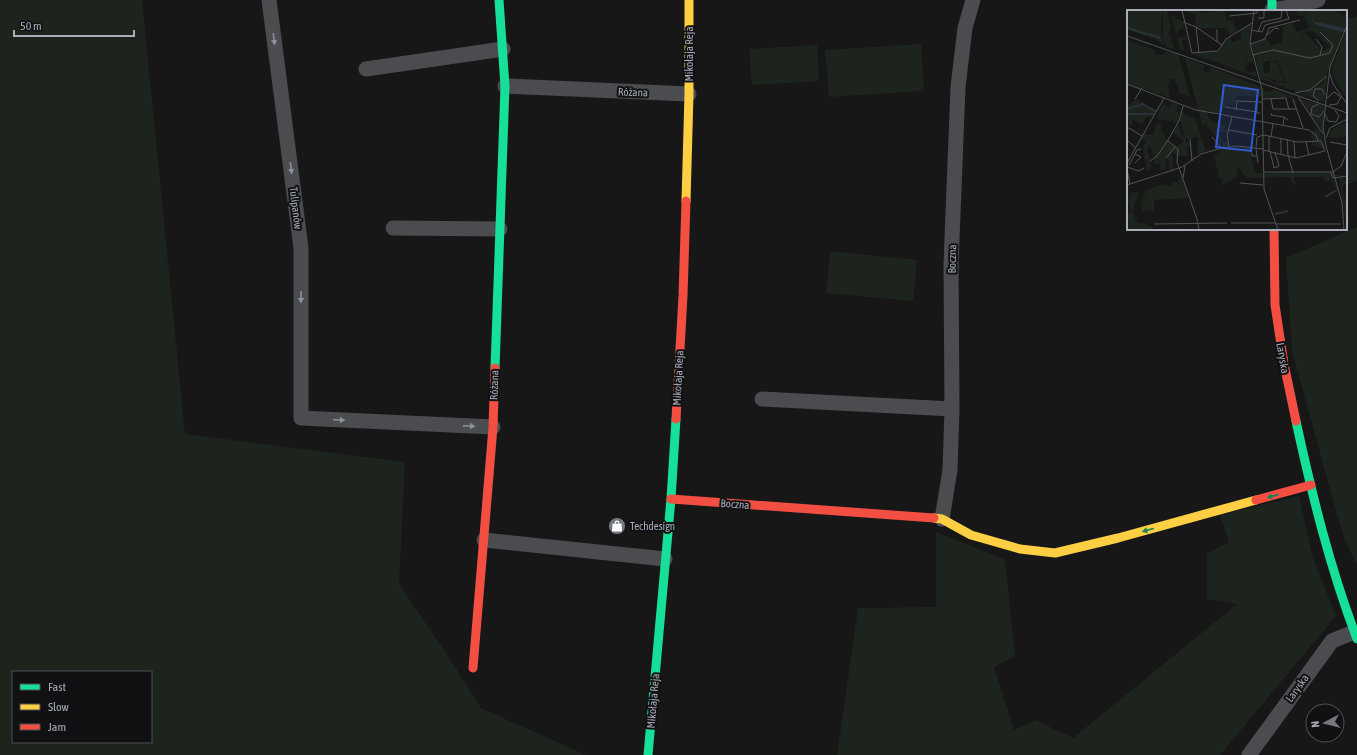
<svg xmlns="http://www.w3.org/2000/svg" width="1357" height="755" font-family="'Asap Condensed',sans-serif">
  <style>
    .green { fill: #1d241e; fill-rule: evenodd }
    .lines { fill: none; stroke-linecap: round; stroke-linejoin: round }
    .street { stroke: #4b4c50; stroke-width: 15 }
    .fast { stroke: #16e098; stroke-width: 9 }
    .slow { stroke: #ffcf43; stroke-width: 9 }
    .jam { stroke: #f24e42; stroke-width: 9 }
    .oneway { fill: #8c9099 }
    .oneway2 { fill: #14835c }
    .labels { text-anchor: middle; stroke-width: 4; stroke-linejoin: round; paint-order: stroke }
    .street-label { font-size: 11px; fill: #a8adb8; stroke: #111113 }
    .poi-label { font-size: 11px; fill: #a8adb8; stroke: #111113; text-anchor: start }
    .inset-river { fill: none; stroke: #2a3239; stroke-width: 2 }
    .inset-road { fill: none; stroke: #515357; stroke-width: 1 }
    .view { fill: #325cd3; fill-opacity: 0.15; stroke: #325cd3; stroke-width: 2 }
    .inset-edge { fill: none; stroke: #a8adb8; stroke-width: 2 }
  </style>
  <rect width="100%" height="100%" fill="#171717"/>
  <path class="green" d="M0 0H142L185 434 405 462 399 584 450 659 481 708 586 755H0ZM13 672H151V742H13Z
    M1357 16V180L1346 185V20Z
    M921 44 924 91 829 97 825 50Z
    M817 45 819 81 752 85 749 49Z
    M1357 227V565L1345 540 1337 514 1292 351 1286 258Z
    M830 251 917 260 913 301 826 293Z
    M1299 496 1313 558 1336 616 1220 755H837L858 608 936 607V532L1005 560 1015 656 994 667 1014 730 1035 720 1073 738 1237 604 1207 599V554L1229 542 1220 515Z"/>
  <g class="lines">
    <path class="street" d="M269 0 301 248V418L493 427
      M1272 10 1296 6 1318 0
      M366 69 503 49
      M505 86 689 94
      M393 228 500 229
      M762 399 952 409
      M942 519 950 470 952 409 951 264 958 87 965 28 973 0
      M484 540 665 559
      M1249 755 1332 641 1354 632"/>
    <path class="fast" d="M1272 0V11
      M495 368 505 86 499 0
      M1296 421C1312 495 1330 568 1357 639
      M648 755 671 499 676 419"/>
    <path class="slow" d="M686 201 689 94V0
      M934 518 942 519 971 535 1020 549 1055 553 1118 538 1256 500"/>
    <path class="jam" d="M1274 229 1275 305 1284 364 1296 421
      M676 419 683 296 686 201
      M671 499 934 518
      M1256 500 1311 485
      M473 668 493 427 495 368"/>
  </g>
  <defs><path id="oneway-solid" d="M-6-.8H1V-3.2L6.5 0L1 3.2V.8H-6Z"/></defs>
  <g class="oneway">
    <use href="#oneway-solid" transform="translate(274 39) rotate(83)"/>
    <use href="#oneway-solid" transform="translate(291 168) rotate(83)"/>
    <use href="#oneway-solid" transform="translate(301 297) rotate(90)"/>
    <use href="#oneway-solid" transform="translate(339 420) rotate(3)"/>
    <use href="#oneway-solid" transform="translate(469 426) rotate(3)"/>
  </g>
  <g class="oneway2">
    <use href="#oneway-solid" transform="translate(1273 496) rotate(165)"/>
    <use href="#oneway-solid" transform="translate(1148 530) rotate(165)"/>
  </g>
  <defs>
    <g id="shop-disc" transform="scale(0.9)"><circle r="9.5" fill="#757880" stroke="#111113"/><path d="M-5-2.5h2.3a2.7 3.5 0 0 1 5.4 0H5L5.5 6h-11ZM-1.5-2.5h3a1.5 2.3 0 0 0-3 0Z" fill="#fff"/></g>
  </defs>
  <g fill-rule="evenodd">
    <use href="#shop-disc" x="617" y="526"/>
  </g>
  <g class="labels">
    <g class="street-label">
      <text transform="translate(689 54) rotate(-90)" y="4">Mikołaja Reja</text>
      <text transform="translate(633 92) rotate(2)" y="4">Różana</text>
      <text transform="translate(296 208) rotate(83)" y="4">Tulipanów</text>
      <text transform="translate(952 259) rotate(-89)" y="4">Boczna</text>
      <text transform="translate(1283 358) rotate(80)" y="4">Laryska</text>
      <text transform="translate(678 378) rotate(-87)" y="4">Mikołaja Reja</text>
      <text transform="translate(494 385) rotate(-88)" y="4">Różana</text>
      <text transform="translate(735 504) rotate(4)" y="4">Boczna</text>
      <text transform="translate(1297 688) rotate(-54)" y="4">Laryska</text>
      <text transform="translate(653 701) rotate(-85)" y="4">Mikołaja Reja</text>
    </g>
    <g class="poi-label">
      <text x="630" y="530">Techdesign</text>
    </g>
  </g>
  <g transform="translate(1127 10)">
    <rect width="220" height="220" fill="#171717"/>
    <path d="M0 0H35L34 23 38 36 30 30 0 19ZM36 0H40L44 18 42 23 48 40 40 37 36 28ZM64 0H72L75 3 98 0 99 11H106L110 21 103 25 99 18H73L69 16 68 4 63 3ZM169 0H175L186 12 216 21 199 67 185 79 171 82 134 69 127 45 143 40 144 36 155 32 156 16 166 13 169 22 183 17 176 5 171 6ZM186 21 203 37 193 42 195 51 192 37 178 23 172 24 177 22ZM142 51H150L160 73 147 72 138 67 149 71H158L149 52H143V63H137L136 52ZM177 0H208L216 6 220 0V14L217 18 195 15 185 9ZM44 5 55 11 57 17 49 23 51 28 59 27 60 29 55 30 57 41 53 39ZM124 14 122 25 127 54 120 52 117 61 129 62 130 67 66 44 92 42 98 31 104 27 105 32 114 29V20ZM218 22 220 23V90L206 66V56ZM139 29 144 36 141 41 127 44 125 35 135 30 124 33ZM0 30 27 40 30 45H37L38 41 51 44 66 98 62 86 53 84 48 69H44L41 74 43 88 0 73ZM58 48 78 55 76 61 81 63 84 57 136 78 137 82 148 80 169 88 111 86 108 95H102L90 104 79 102 84 111 99 115 98 119H102L100 122H92L96 132H101V136L96 137 79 114 75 115ZM200 67 197 92 174 84 194 74ZM173 88 189 94 184 102 189 94 197 96 196 123ZM9 89 29 100 25 108 20 106 15 115 2 107 6 112 2 118 0 97ZM46 92 52 94 48 102 53 103 50 113 29 108 36 94 42 98ZM55 101 61 106 68 108 79 141 70 144 71 127 59 129V132H62L63 136H60L61 146H49L45 141 46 159 43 160 41 149H38L39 159 34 160 33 154 28 155 24 137 20 138 25 157 20 161 16 137 19 131 15 128 17 124 26 125 29 114H34V119L41 131 49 137 57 131 46 123 51 113 55 126 58 124 53 110ZM183 110 193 121 198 139 185 135 184 124 189 119ZM220 111V127H201L207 118ZM112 137 114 144V137L122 138 128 163H206L207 165H220L203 167 208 171 211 183 204 170 199 172 196 167H167L169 175H166L163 167 120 168 109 155 111 166 94 176 96 169 92 167 87 146 97 138ZM54 166 62 188 27 190V200L15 201 16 197H13L19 180 36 174 44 177 46 172H50ZM212 167H216V171H220L215 178 220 198V220ZM12 182 5 202 11 213H20L21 217 25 216V220H0V203L4 202 2 191 4 183Z" fill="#1d241e" fill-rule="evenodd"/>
    <path d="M175 0 189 12 217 18 220 23 190 15Z" fill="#2a3239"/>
    <path class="inset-river" d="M0 18 20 24M21 24 33 28M0 99 16 94 29 102M0 104H27M198 187 210 180M148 204 161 201"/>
    <path class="inset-road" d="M55 0 65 43 91 41 99 29 125 13M127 0 123 33 135 79 137 179 151 220M102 6 130 3V0M131 8H137V0M56 12 69 17 95 35M69 17 72 43M90 19V32M124 20 135 22 138 15 162 9 159 0M131 22 135 12 154 8 155 0M140 25 148 18 152 19M0 26 220 103M189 29 195 37 193 45M124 34 138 29 142 18 173 10M125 45 146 40 183 48 203 43 206 35 193 22M203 64 206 74 220 94M0 74 69 100 182 120 189 125 191 131M168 83 183 80 200 66M171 87 196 124M200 88 207 82 214 87 210 94 202 95M8 89 15 78M135 89 159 88 162 100M144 89 146 99H170M166 89 176 118M192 91 186 86 188 79H195L198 85M130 92V103H133M192 94 185 97 184 104 192 107 197 101M98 97 130 102M109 100 110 91 135 92M145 103 144 105 157 107M198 104 201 111 209 112 212 106 208 100M156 115 157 107 161 110M0 117 15 126M102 120 130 125M142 126V141M144 126 146 114M85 127 95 138M154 128V144M199 128 203 118 220 109M63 129 65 151M160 129 161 145 166 163M0 130 9 138M41 131 51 139 50 152 70 209 72 220M167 131 168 148M179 132 182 145M203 132 220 135M102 137 100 125 105 107M124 137 125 146H130M129 138 130 127 137 125 170 132 194 131 198 141 169 148 136 140M129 139 131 153M143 141 147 158 152 156 148 142M39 148 48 137M23 151 30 146 41 130 52 111 56 96M0 153 37 88M8 153 14 147 8 144M2 155 10 140 14 139M0 157 12 161 17 158M0 159 3 174M137 162H206L214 156 220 142M204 163 206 168 220 166M56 168 58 156M113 173 136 175M0 175 55 157 74 144 95 138 110 136 136 139M104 213H148M27 214 100 213M149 214H214M217 220 215 193 199 136 196 117 203 57 220 15"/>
    <path class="view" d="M97 75 131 80 124 141 89 137Z"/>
    <rect width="220" height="220" class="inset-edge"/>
  </g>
  <rect x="12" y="671" width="140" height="72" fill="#111113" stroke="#4d4f55"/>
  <rect x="20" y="684" width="20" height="6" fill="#16e098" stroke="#4d4f55"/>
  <text x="48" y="691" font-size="12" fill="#a8adb8">Fast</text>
  <rect x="20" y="704" width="20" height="6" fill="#ffcf43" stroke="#4d4f55"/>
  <text x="48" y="711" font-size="12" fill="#a8adb8">Slow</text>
  <rect x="20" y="724" width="20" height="6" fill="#f24e42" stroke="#4d4f55"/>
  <text x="48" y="731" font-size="12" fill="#a8adb8">Jam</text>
  <g transform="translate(1325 723) rotate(263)"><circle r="19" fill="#111113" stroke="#4d4f55"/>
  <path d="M0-3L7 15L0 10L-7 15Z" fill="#757880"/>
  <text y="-6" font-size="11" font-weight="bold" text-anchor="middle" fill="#a8adb8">N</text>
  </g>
  <path d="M14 30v6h120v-6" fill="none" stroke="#a8adb8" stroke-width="2"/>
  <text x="20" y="30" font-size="12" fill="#a8adb8" stroke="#111113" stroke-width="3" paint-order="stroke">50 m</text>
</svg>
